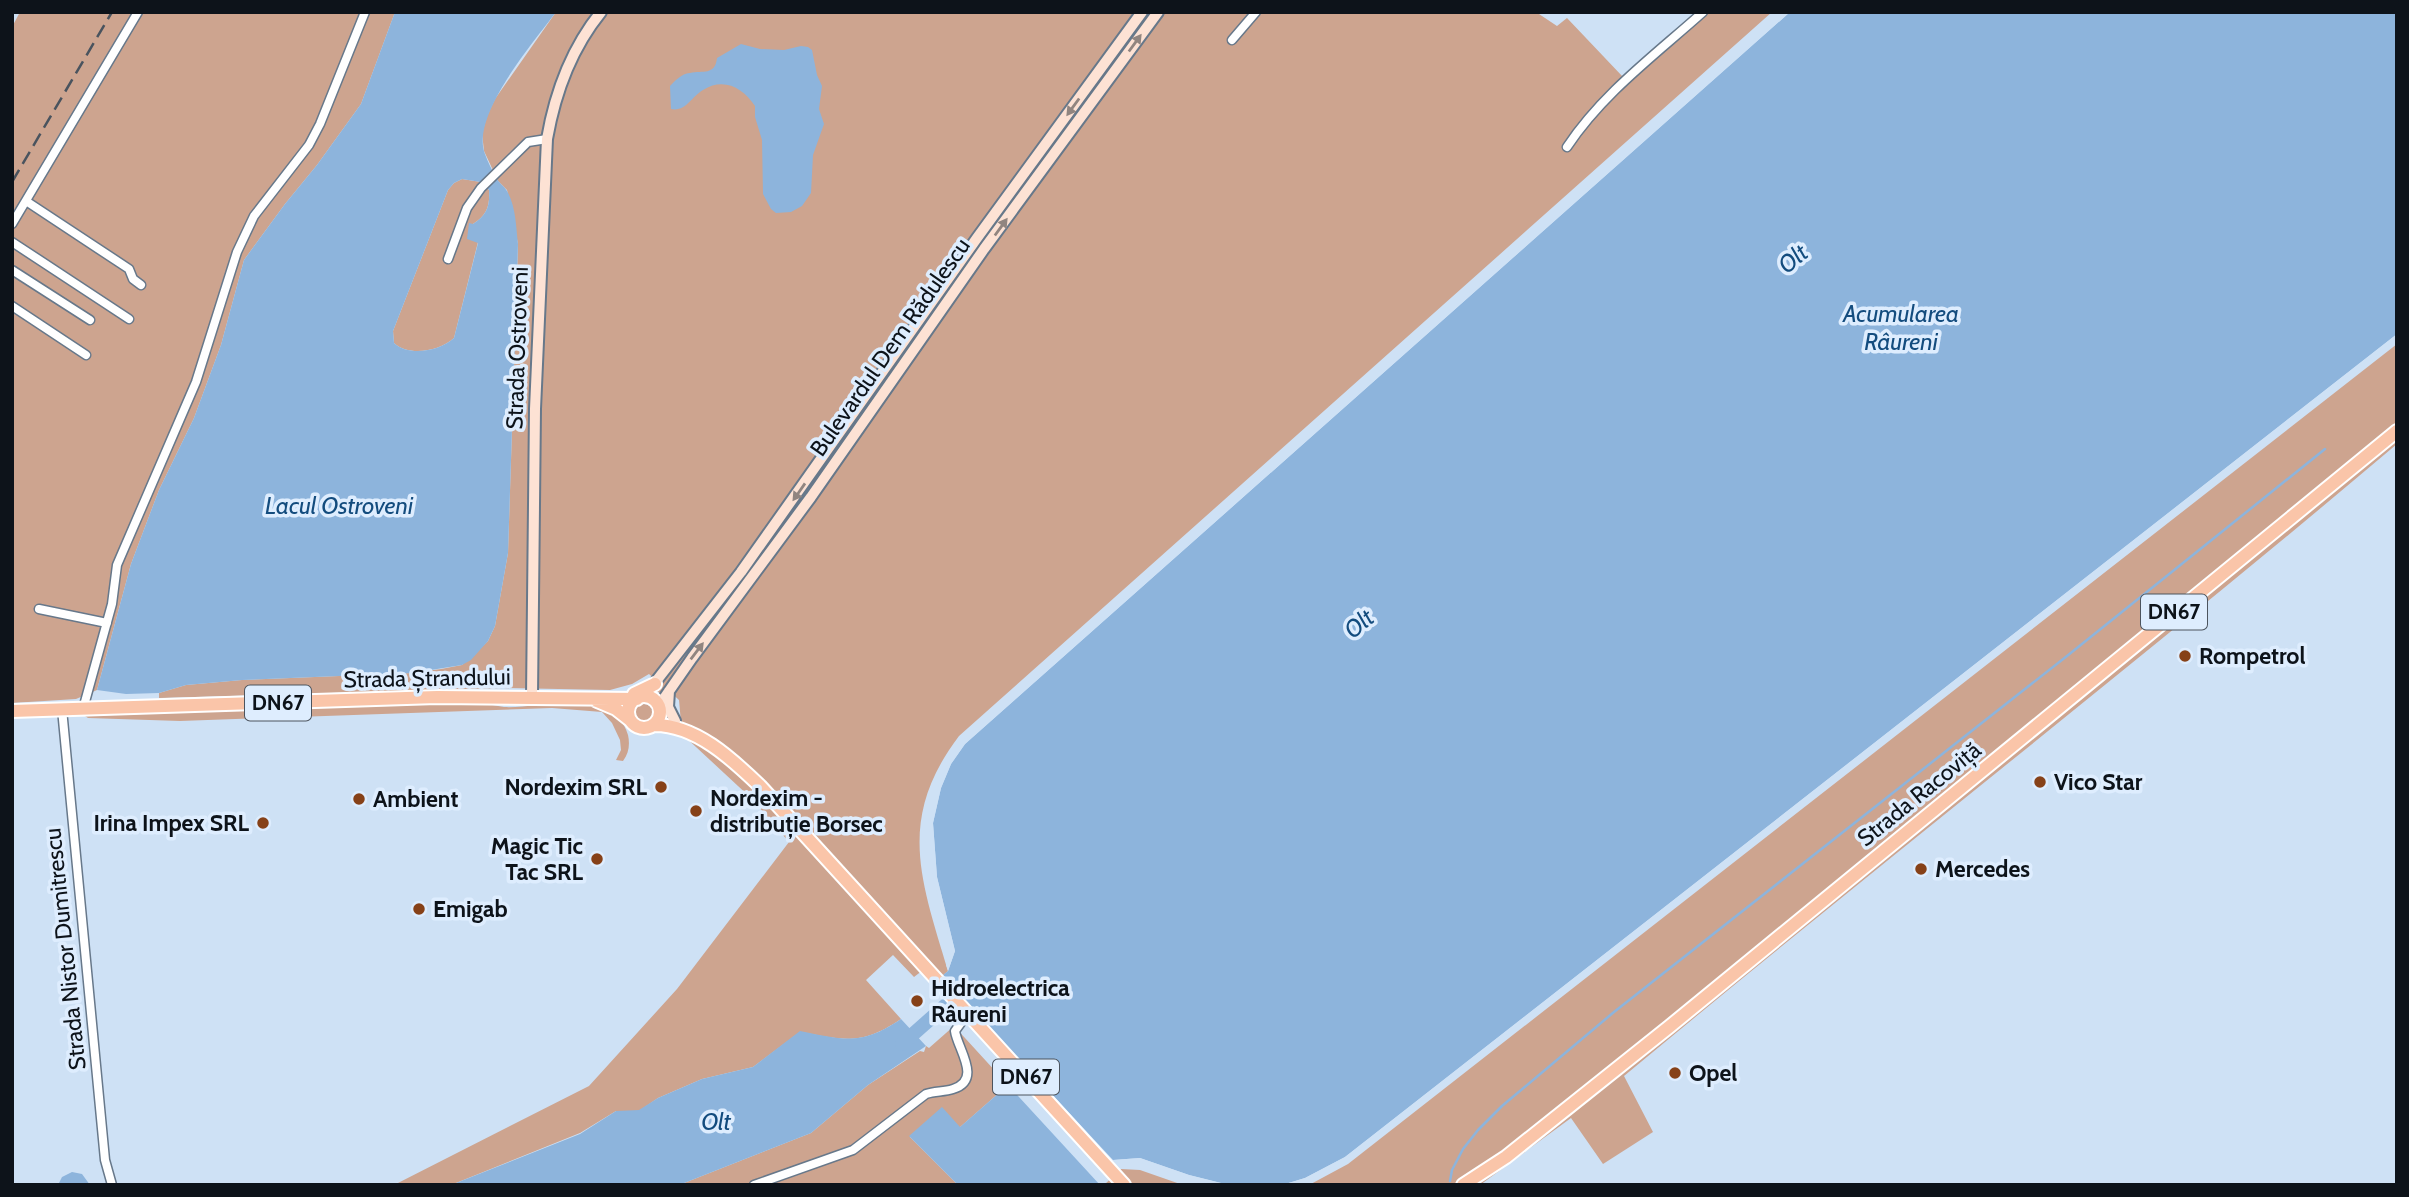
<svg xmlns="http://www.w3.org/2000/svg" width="2409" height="1197" font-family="Cabin,sans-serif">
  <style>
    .green { fill: #cda48f }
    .water { fill: #8db4dc; fill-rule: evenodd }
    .pier { fill: #cee1f5 }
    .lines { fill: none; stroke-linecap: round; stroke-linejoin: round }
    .stream { stroke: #8db4dc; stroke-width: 2.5 }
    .river { stroke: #8db4dc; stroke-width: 14 }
    .street-casing { stroke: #67788a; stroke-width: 11 }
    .secondary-casing { stroke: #67788a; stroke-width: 14 }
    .primary-casing { stroke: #fff; stroke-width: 16 }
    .street { stroke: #fff; stroke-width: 8 }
    .secondary { stroke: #fde2d4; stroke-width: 10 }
    .primary { stroke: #fac5a9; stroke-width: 12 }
    .rail { stroke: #49535e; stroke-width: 2.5; stroke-dasharray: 14 7; stroke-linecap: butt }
    .oneway { fill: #918580 }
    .poi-dot { fill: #864118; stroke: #deedfe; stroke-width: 2.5 }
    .labels { text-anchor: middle; stroke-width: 7; stroke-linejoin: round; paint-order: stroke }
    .shield { fill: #deedfe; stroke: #4c545e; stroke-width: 2 }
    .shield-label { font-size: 21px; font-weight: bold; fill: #0d131a }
    .street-label { font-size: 23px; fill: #0d131a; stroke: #deedfe }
    .poi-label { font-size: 23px; font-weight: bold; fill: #0d131a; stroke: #deedfe; text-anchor: start }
    .water-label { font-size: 24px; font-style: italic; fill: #134c7e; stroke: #deedfe }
  </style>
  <rect width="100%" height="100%" fill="#cee1f5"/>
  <path class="green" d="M20 12H395L361 104 317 165 285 204 244 260 221 345 194 418 159 490 131 564 97 690 76 699 12 703V27Z
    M556 12H1536L1557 26 1567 18 1623 77 1705 12H1772L959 736C896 819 921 880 948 971L942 976 931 964 914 977 893 955 866 980 901 1019C861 1046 845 1040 800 1032L753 1067 702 1079 658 1098 639 1111H616L580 1133 451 1185H394L589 1086 677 989 789 842 752 799 682 734 679 700 666 688 661 694 657 691 661 685 649 674 632 684 610 690 503 688 159 698V693L186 685 242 680 412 673 441 669 462 665 488 641 495 626 508 553 518 244 507 190 498 181 484 151 482 133 487 116 495 99Z
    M462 179 481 182 489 190C490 206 487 215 473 224L478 242 454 338C440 351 409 357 394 343L393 331 448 190 454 183Z
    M2397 344V444C2143 659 1880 863 1624 1076L1653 1132 1603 1164 1571 1118 1480 1185H1309L1348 1164Z
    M482 702C489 704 496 706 504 707 540 709 614 686 628 735 630 744 629 753 623 761L616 760 621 750 620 740 612 723 602 712 552 708 180 721 88 718 85 716Z
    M635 713a9 9 0 1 1 18 0a9 9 0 1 1-18 0Z
    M954 1026 1008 1085 959 1128 910 1137 958 1185H679L811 1133 868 1085 920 1051 924 1052 926 1046 929 1048Z
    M1121 1169 1140 1170 1183 1185H1104Z"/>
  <path class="water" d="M395 12H556C533 43 470 116 485 154 488 162 492 171 497 179 499 183 504 186 507 191 516 207 516 227 518 244L508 553 495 626 488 641 471 660 462 665 412 673 242 680 186 685 159 693 126 694 97 690 131 564 159 490 194 418 221 345 244 260 285 204 317 165 361 104ZM462 179 481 182 489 190C490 206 487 215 473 224L469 223 467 239 478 243 454 338C440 351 409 357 394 343L393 331 448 190 454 183Z
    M1790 12H2397V334L1345 1157 1305 1178 1282 1185H1229L1189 1175 1140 1158 1113 1160 942 976 948 971 955 951 937 877 933 823 941 788 951 764 965 744Z
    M741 44 760 49 784 50 801 46 808 47 812 50 817 75 822 86 819 109 824 124 813 155 811 193 802 206 791 212 776 213 771 209 763 194 762 140 755 117V106C743 88 724 77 703 90 691 97 686 112 671 109L670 86C676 80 681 74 690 73 703 70 715 76 717 58Z
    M901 1019 926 1046 868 1085 811 1133 679 1185H451L580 1134 616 1111 639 1110 658 1098 702 1079 753 1067 800 1031C845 1040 861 1046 901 1019Z
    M1008 1085 1100 1185H958L909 1136 942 1107 960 1127Z
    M72 1172 82 1174 90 1185H58L62 1177Z"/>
  <path class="pier" d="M1785 12H1790L965 744 951 764 941 788 933 823 937 877 955 951 948 971 946 965 952 950 933 878 929 822 938 787 948 762 962 741Z
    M2397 334V338L1347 1159 1306 1181 1294 1185H1282L1305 1178 1345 1157Z
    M1140 1158 1189 1175 1229 1185H1214L1188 1179 1140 1162 1116 1163 1113 1160Z"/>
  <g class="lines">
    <path class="stream" d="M1450 1181 1452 1170 1463 1149 1478 1130 1502 1106 1614 1012 2067 656 2325 449"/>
    <path class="river" d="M902 1044 973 981"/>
    <g class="street-casing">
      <path id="street" d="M1232 40 1256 12
        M1567 147C1603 93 1655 55 1703 12
        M26 201 129 269 133 279 141 285
        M12 224 138 12
        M12 242 129 319
        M448 259 467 208 481 188 528 142 547 139
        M12 270 90 320
        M12 306 86 355
        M39 609 107 623
        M62 709 105 1160 112 1185
        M83 709 112 604 117 565 196 382 237 252 254 216 309 145 320 124 365 12
        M754 1185 853 1150 926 1094C935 1091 944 1092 953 1089 983 1080 957 1048 955 1031L968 1013"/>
    </g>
    <g class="secondary-casing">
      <path id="secondary" d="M650 689 741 572 977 238 1142 12
        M669 691 668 707 675 721
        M532 697 535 409 547 139C555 93 571 49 601 12
        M658 707 692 658 811 497 984 249 1158 12"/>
    </g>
    <g class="primary-casing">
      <path id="primary" d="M634 694 655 684
        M628 712a16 16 0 1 1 32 0a16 16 0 1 1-32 0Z
        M597 701 616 709 630 720
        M12 711 437 697 637 699
        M653 725C695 724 732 759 760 786L1124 1185
        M1463 1185 1506 1157 1669 1027 2397 431"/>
    </g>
    <use href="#street" class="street"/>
    <use href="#secondary" class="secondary"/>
    <use href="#primary" class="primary"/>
    <path class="rail" d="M12 182 112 12"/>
  </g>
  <defs><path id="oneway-solid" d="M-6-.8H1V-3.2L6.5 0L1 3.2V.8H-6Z" transform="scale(1.75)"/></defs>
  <g class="oneway">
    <use href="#oneway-solid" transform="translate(1135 43) rotate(-54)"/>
    <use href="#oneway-solid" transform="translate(1073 107) rotate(126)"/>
    <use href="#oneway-solid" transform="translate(1001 227) rotate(-54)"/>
    <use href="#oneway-solid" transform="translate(799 492) rotate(125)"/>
    <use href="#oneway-solid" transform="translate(697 651) rotate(-53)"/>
  </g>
  <g class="poi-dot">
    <circle cx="2185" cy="656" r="7"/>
    <circle cx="2040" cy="782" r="7"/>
    <circle cx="661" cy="787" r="7"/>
    <circle cx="359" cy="799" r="7"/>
    <circle cx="696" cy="811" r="7"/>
    <circle cx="263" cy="823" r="7"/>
    <circle cx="597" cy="859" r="7"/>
    <circle cx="1921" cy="869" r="7"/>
    <circle cx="419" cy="909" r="7"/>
    <circle cx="917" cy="1001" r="7"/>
    <circle cx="1675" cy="1073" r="7"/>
  </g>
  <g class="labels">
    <g class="shield">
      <rect x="2141" y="594.5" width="66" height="35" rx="5"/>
      <rect x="245" y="685.5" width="66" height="35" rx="5"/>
      <rect x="993" y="1059.5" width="66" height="35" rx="5"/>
    </g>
    <g class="shield-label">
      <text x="2174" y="619">DN67</text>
      <text x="278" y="710">DN67</text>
      <text x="1026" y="1084">DN67</text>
    </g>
    <g class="street-label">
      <text transform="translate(890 347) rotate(-55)" y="8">Bulevardul Dem Rădulescu</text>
      <text transform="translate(517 348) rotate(-88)" y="8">Strada Ostroveni</text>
      <text transform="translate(427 678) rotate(-1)" y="8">Strada Ștrandului</text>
      <text transform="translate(1919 794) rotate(-39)" y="8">Strada Racoviță</text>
      <text transform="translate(65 949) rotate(-96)" y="8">Strada Nistor Dumitrescu</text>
    </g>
    <g class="poi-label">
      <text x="2199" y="664">Rompetrol</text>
      <text x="2054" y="790">Vico Star</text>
      <text x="647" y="795" text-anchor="end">Nordexim SRL</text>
      <text x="710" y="806">Nordexim -<tspan x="710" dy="26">distribuție Borsec</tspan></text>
      <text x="373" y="807">Ambient</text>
      <text x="249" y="831" text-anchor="end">Irina Impex SRL</text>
      <text x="583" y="854" text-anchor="end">Magic Tic<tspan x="583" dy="26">Tac SRL</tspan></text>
      <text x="1935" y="877">Mercedes</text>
      <text x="433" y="917">Emigab</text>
      <text x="931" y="996">Hidroelectrica<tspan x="931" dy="26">Râureni</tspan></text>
      <text x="1689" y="1081">Opel</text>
    </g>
    <g class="water-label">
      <text transform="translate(1793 259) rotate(-40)" y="8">Olt</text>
      <text x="1901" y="322">Acumularea<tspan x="1901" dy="28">Râureni</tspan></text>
      <text x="339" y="514">Lacul Ostroveni</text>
      <text transform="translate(1359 624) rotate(-40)" y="8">Olt</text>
      <text x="716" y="1130">Olt</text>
    </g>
  </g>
  <rect width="2409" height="1197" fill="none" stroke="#0d131a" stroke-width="28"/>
</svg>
